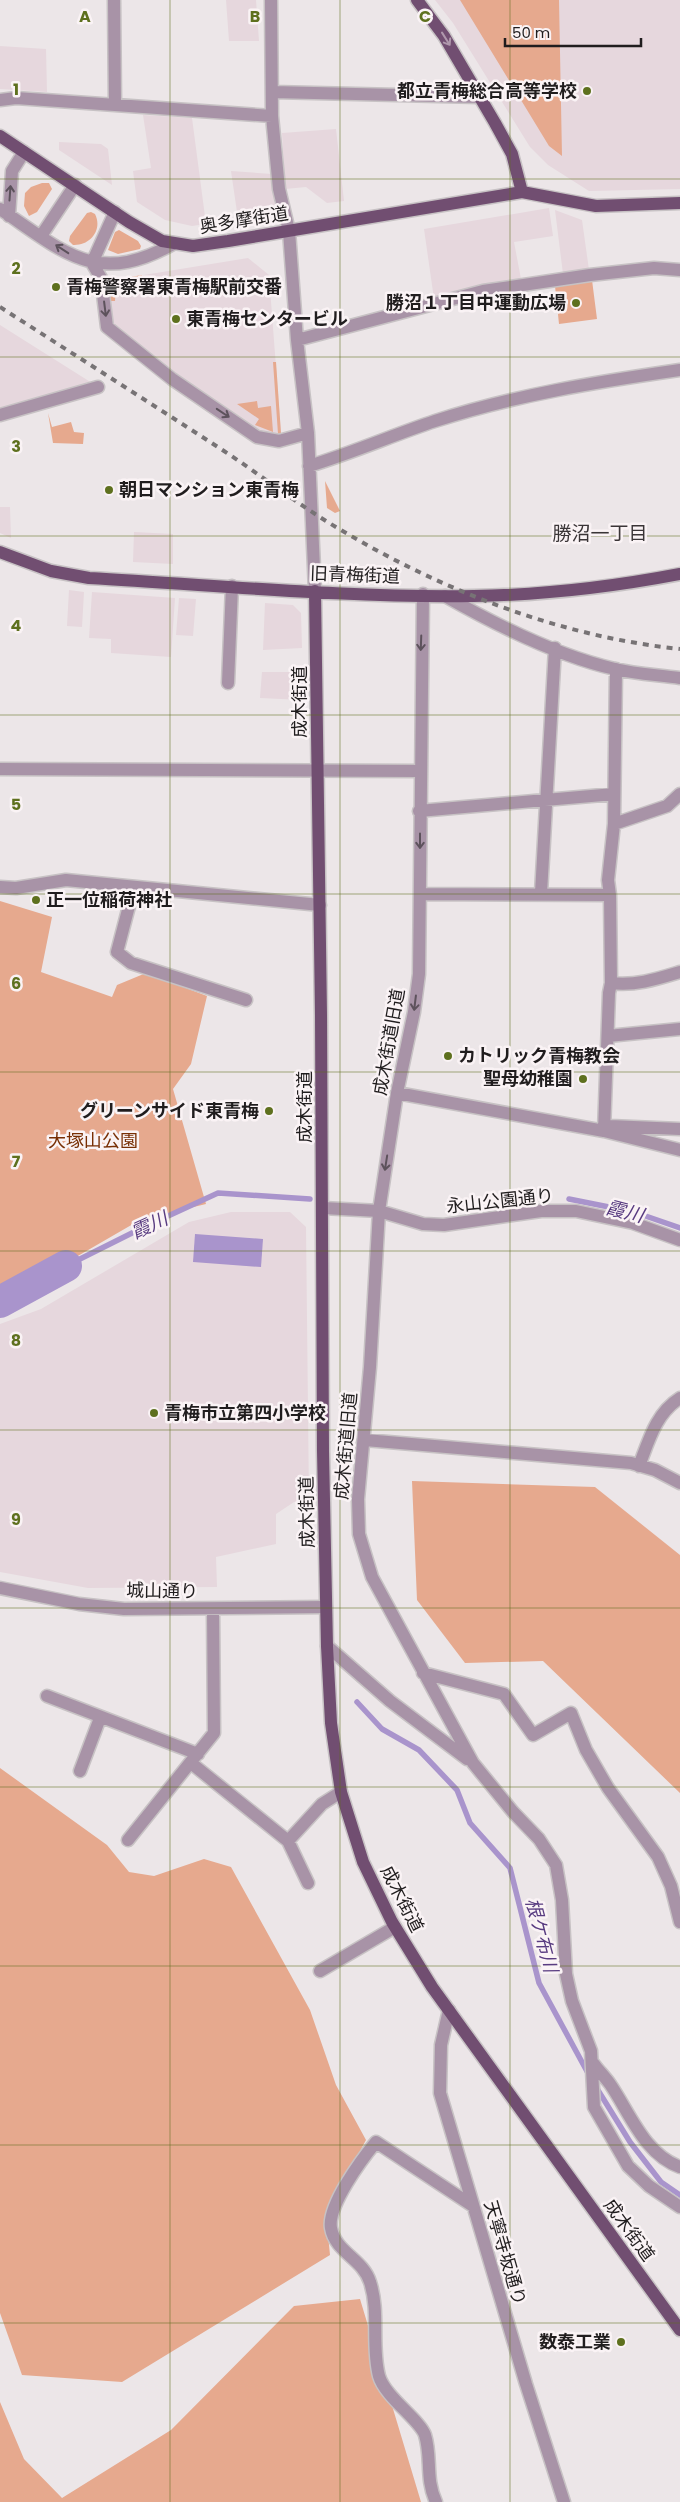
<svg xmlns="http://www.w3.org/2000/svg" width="680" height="2502" font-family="Poppins,'Noto Sans JP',sans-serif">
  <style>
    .built { fill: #e6d7dd }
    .green { fill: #e6a98e }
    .water { fill: #a994cc }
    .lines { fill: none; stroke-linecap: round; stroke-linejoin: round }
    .stream { stroke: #a994cc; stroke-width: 5.5 }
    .river { stroke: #a994cc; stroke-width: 32 }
    .minor-casing { stroke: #c7c2c4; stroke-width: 15 }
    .major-casing { stroke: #c7c2c4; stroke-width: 15 }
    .minor { stroke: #a893a7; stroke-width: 12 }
    .major { stroke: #714e71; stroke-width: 12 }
    .rail { stroke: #777375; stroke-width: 4; stroke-dasharray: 6 6; stroke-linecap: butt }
    .oneway { stroke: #af98ac }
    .oneway2 { stroke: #5d525c }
    .grid { fill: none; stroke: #5e701e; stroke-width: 1; stroke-opacity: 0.55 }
    .poi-dot { fill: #5e701e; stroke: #faf3f5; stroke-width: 2 }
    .labels { text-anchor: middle; stroke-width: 5; stroke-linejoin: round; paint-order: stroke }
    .poi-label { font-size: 18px; font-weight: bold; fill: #201d1e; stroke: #faf3f5; text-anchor: start }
    .street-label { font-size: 18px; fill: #201d1e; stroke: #faf3f5 }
    .park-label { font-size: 18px; fill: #782f05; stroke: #faf3f5 }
    .neighbourhood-label { font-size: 19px; fill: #3a3537; stroke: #faf3f5 }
    .water-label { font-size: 19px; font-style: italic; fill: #593c81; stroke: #faf3f5 }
    .grid-label { font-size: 16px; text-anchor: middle; font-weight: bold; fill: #5e701e; stroke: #faf3f5; stroke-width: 5; stroke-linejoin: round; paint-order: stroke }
  </style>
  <rect width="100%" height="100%" fill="#ece6e8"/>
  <path class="built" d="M226 0H256L259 41H229Z
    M435 0H680V189L589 191 548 165 530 147 453 23Z
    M0 46 46 49 47 92 0 89Z
    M143 115 192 118 206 224 192 226 165 220 137 202 133 171 151 168Z
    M336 129 344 201 327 203 306 187 285 189 282 133Z
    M59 142 101 144 108 149 112 185 59 150Z
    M231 171 272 174 275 206 270 213 238 219Z
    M549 208 553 236 514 242 521 279 471 288 434 299 424 229Z
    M555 210 582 220 589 270 563 274Z
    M248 258 269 275 281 433H266L253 426 171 370 113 324 107 281Z
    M0 325 92 383 0 409Z
    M0 507H10L11 538 0 533Z
    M134 532 173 534V564L133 562Z
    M69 590 84 592 82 627 67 626Z
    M92 592 175 598 171 657 111 653V639L89 638Z
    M179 598 196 599 193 636 176 635Z
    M265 603 293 605 301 613 302 648 263 650Z
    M262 672H302V700L260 698Z
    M231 1212H290L306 1227 309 1501 294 1502 276 1514V1544L216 1557 217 1587 88 1588 0 1572V1324L41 1309 189 1222Z"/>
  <path class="green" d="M460 0H559L562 156 549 146Z
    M42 183H49L52 189 37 212 29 216 24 206 25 193 31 187Z
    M91 212 95 214C103 230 90 246 73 245L69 241 70 236 87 213Z
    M119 230 138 241 141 246 140 249 118 254 108 250 115 232Z
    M142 275V279L122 281 116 284 115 301H110L107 281Z
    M592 280 597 319 559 324 555 286Z
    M273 362H276L281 433 278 434Z
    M257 401 258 408 271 406 273 432 255 425 259 419 237 404Z
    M48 413 52 427 71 422 74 432 84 433 83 444 53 443Z
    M325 481 340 511 335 513 327 508Z
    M0 901 52 917 41 972 112 997 117 985 146 973 207 996 191 1064 173 1089 206 1204 140 1220 0 1301Z
    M412 1481 595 1487 680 1555V1793L543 1661 465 1663 417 1600Z
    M0 1768 107 1845 129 1872 154 1876 204 1859 231 1867 310 2010 336 2085 366 2140 326 2214 330 2255 122 2382 22 2375 0 2313Z
    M360 2299 421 2502H0V2402L24 2459 62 2498 171 2430 294 2306Z"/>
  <path class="water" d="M195 1234 263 1239 261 1267 193 1262Z"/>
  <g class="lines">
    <path class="stream" d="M569 1199 634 1212 680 1228
      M66 1266 142 1228 218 1193 310 1199
      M357 1702 382 1729 419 1750 457 1790 470 1823 510 1868 539 1983 589 2075
      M596 2087 630 2142 661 2182 680 2195"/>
    <path class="river" d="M0 1302 66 1266"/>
    <g class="minor-casing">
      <path id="minor" d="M114 0 115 105
        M271 0 272 116 279 189 289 231 297 340 308 433 315 591
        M273 92 480 97
        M0 100 16 98 272 116
        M0 209C64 252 96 287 173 244
        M115 212 92 263 101 278 107 327 172 379 257 437 279 441 308 433
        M9 216 12 171 24 152
        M41 236 75 185
        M297 340 483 291 590 275 654 268 680 270
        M0 415 98 387
        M309 466C352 453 393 435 435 421 515 395 597 382 680 370
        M423 594 419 974 414 1012 397 1093 379 1211 370 1367 358 1499 359 1534 372 1577 473 1763 513 1812 539 1839 556 1865 562 1900 566 1974 572 2001 591 2051 594 2107 628 2166 649 2186 680 2207
        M445 596C496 625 558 656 615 669 636 674 659 675 680 678
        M228 683 232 586
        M0 769 420 771
        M419 811 614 794
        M614 824 667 806 680 794
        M0 887 16 888 66 880 320 905
        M134 887 117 952 131 963 246 1000
        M541 893 555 648
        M420 894 610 895 611 983C636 986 657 979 680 972
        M610 895 608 880 614 824 616 669
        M608 1036 680 1029
        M397 1093 604 1131 680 1150
        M610 1126 680 1129
        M604 1131 609 993 611 983
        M323 1208 379 1211 423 1224 444 1225 541 1211H576L633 1223 680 1240
        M365 1440 631 1463 655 1470 680 1483
        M639 1466C649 1440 656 1413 680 1398
        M0 1588 79 1604 124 1609 326 1607
        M327 1646 390 1701 467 1759
        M423 1673 504 1694 533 1735 571 1713 586 1750 608 1788 658 1857 671 1886 680 1922
        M47 1696 198 1754
        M191 1763 288 1841 308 1883
        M80 1771 100 1718
        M128 1840 214 1733 213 1609
        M288 1841 322 1804 341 1792
        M320 1971 395 1927
        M449 2010 441 2045 440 2093 526 2384 564 2502
        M593 2063C598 2070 605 2077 610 2084 630 2113 644 2154 680 2167
        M436 2502C425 2478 432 2458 425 2435 420 2420 385 2397 379 2376 371 2346 380 2312 370 2282 363 2259 335 2252 331 2228 327 2206 362 2159 376 2142L473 2206"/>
    </g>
    <g class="major-casing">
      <path id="major" d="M417 0 444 36 495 123 512 154 522 192
        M0 136 129 222 162 241 193 246 228 241 522 192 596 206 680 203
        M0 552 51 571 89 578C217 585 346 598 474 596 543 595 612 587 680 574
        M315 591 321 1015 323 1451 327 1646 331 1723 341 1792 363 1862 392 1922 432 1987 680 2330"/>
    </g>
    <use href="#minor" class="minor"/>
    <use href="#major" class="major"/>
    <path class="rail" d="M0 307C75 355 150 403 224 451 259 474 291 499 326 521 433 587 555 636 680 649"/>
  </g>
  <defs><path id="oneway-shaft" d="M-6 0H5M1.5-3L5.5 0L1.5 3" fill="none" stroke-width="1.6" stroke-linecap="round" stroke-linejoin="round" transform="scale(1.25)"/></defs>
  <use class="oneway" href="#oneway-shaft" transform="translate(446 39) rotate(58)"/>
  <g class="oneway2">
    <use href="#oneway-shaft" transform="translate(10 193) rotate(-86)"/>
    <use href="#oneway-shaft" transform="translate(62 249) rotate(-147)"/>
    <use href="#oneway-shaft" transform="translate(105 309) rotate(83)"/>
    <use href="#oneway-shaft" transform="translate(223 413) rotate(34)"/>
    <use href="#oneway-shaft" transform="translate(421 643) rotate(92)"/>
    <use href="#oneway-shaft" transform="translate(420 841) rotate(90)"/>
    <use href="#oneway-shaft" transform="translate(415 1003) rotate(97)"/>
    <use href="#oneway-shaft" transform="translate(386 1163) rotate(99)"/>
  </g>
  <path class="grid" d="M170 0V2502M340 0V2502M510 0V2502M0 179H680M0 357H680M0 536H680M0 715H680M0 894H680M0 1072H680M0 1251H680M0 1430H680M0 1608H680M0 1787H680M0 1966H680M0 2145H680M0 2323H680"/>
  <g class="poi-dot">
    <circle cx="587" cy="91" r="5"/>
    <circle cx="56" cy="287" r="5"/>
    <circle cx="576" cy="303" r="5"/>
    <circle cx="176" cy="319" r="5"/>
    <circle cx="109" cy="490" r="5"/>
    <circle cx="36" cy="900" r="5"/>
    <circle cx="448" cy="1056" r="5"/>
    <circle cx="583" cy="1079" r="5"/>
    <circle cx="269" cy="1111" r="5"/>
    <circle cx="154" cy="1413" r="5"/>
    <circle cx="621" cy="2342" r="5"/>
  </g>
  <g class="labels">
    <g class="poi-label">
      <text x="577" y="97" text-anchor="end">都立青梅総合高等学校</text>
      <text x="66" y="293">青梅警察署東青梅駅前交番</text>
      <text x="566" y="309" text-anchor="end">勝沼１丁目中運動広場</text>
      <text x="186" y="325">東青梅センタービル</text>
      <text x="119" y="496">朝日マンション東青梅</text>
      <text x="46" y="906">正一位稲荷神社</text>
      <text x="458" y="1062">カトリック青梅教会</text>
      <text x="573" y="1085" text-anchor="end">聖母幼稚園</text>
      <text x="259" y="1117" text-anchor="end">グリーンサイド東青梅</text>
      <text x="164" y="1419">青梅市立第四小学校</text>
      <text x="611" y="2348" text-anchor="end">数泰工業</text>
    </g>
    <g class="street-label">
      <text transform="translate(244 220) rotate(-9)" y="6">奥多摩街道</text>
      <text transform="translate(355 575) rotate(2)" y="6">旧青梅街道</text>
      <text transform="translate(300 702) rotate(-90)" y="6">成木街道</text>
      <text transform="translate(389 1042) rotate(-80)" y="6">成木街道旧道</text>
      <text transform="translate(305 1107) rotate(-90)" y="6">成木街道</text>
      <text transform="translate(500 1201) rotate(-6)" y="6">永山公園通り</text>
      <text transform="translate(346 1446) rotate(-85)" y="6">成木街道旧道</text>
      <text transform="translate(307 1512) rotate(-91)" y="6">成木街道</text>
      <text transform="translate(162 1591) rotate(1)" y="6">城山通り</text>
      <text transform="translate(402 1899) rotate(63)" y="6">成木街道</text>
      <text transform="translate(629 2230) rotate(54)" y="6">成木街道</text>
      <text transform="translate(505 2253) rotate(74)" y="6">天寧寺坂通り</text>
    </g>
    <g class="park-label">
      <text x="93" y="1147">大塚山公園</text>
    </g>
    <g class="neighbourhood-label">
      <text x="600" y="540">勝沼一丁目</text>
    </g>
    <g class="water-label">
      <text transform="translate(625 1211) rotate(14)" y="7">霞川</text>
      <text transform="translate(149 1225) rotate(-25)" y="7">霞川</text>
      <text transform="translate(542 1935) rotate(75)" y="7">根ケ布川</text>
    </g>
  </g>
  <g class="grid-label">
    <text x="85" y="22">A</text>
    <text x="255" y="22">B</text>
    <text x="425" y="22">C</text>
    <text x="16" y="95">1</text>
    <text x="16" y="274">2</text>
    <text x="16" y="452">3</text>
    <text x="16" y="631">4</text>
    <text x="16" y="810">5</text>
    <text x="16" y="989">6</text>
    <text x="16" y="1167">7</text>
    <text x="16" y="1346">8</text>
    <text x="16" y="1525">9</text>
  </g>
  <path d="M505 38v8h136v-8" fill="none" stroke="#201d1e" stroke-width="2.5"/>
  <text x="512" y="38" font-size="15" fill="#201d1e" stroke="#faf3f5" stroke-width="4" paint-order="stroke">50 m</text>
</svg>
